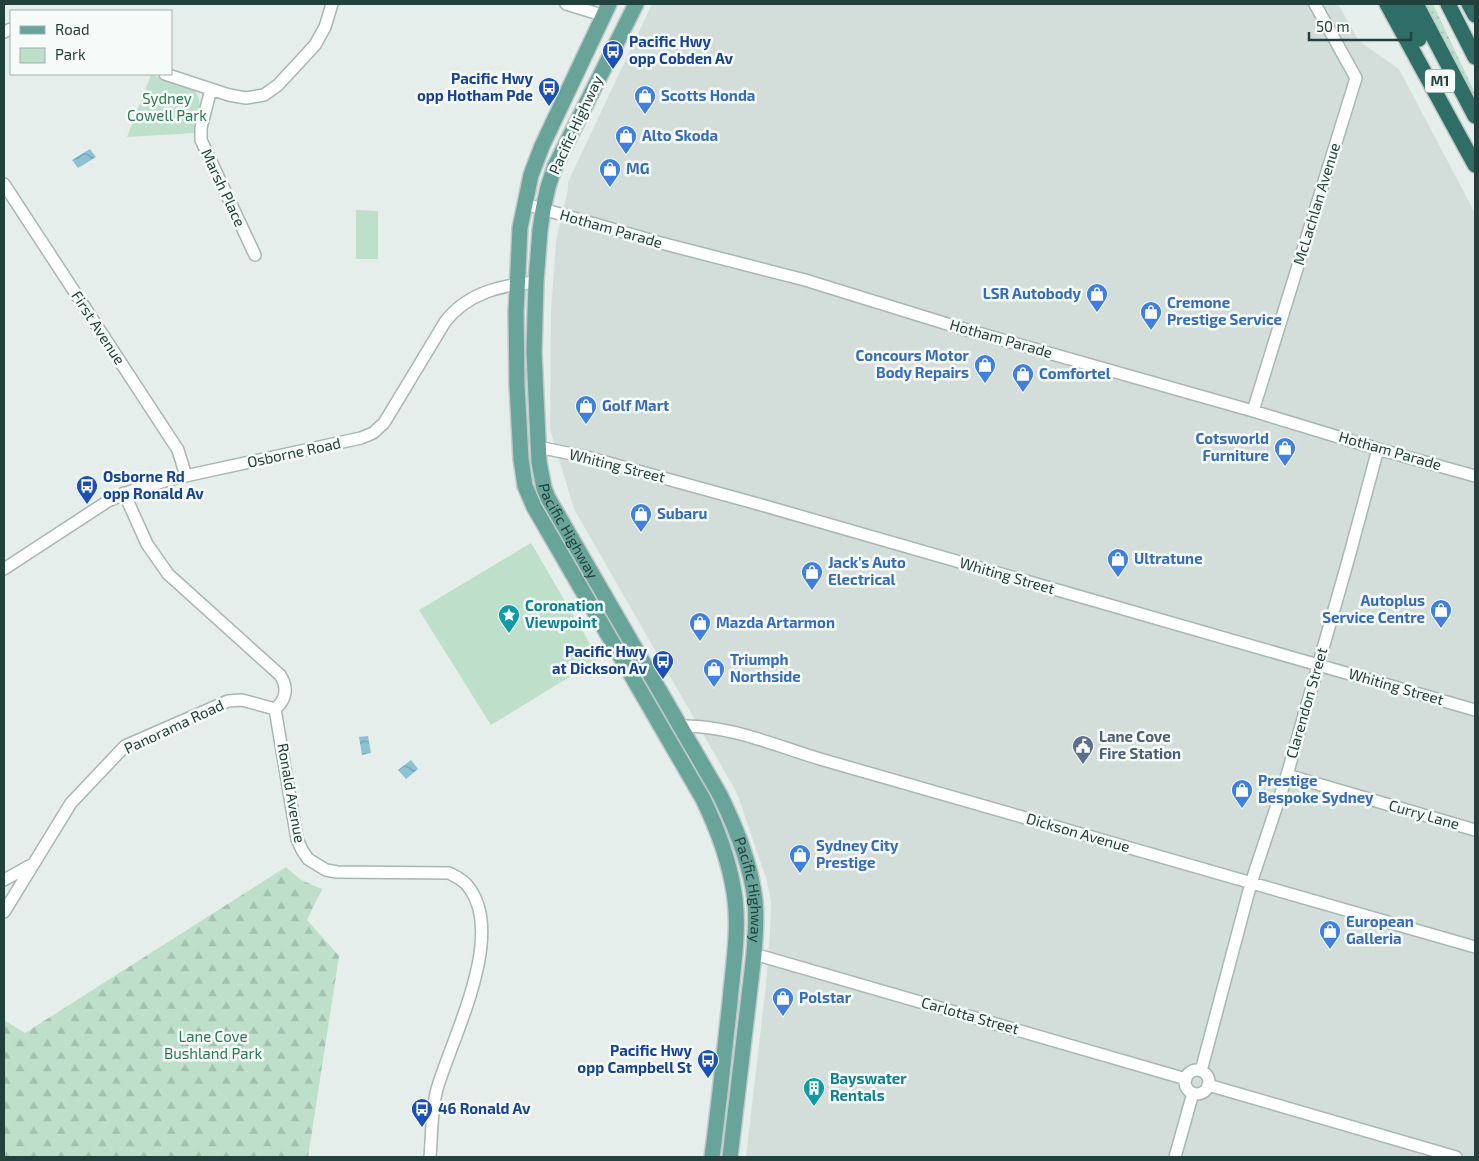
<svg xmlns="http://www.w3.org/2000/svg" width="1479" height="1161" font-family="'Exo 2',sans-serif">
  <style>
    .built { fill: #d3deda }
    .grass { fill: url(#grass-dots) }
    .forest { fill: url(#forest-firs) }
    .park { fill: #bedfca }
    .water { fill: url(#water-waves) }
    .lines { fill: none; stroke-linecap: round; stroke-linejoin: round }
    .street-casing { stroke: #a7b7b3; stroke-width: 14 }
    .primary-casing { stroke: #c1cac8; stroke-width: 18 }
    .highway-casing { stroke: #c1cac8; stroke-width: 18 }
    .street { stroke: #fff; stroke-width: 11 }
    .primary { stroke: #69a49b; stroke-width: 15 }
    .highway { stroke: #2e6e67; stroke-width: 15 }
    .labels { text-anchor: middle; stroke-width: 5; stroke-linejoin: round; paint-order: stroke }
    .shield { fill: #f6faf8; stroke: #627874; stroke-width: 1 }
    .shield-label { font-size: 14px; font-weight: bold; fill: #23413c }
    .transit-label { font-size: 15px; font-weight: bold; fill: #164399; stroke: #f6faf8; text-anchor: start }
    .shop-label { font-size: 15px; font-weight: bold; fill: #366cbe; stroke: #f6faf8; text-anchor: start }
    .park-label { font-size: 15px; fill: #2c7951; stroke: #f6faf8 }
    .street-label { font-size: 15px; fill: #23413c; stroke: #f6faf8 }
    .culture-label { font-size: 15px; font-weight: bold; fill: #0d838f; stroke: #f6faf8; text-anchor: start }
    .service-label { font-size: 15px; font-weight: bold; fill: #4e5e75; stroke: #f6faf8; text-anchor: start }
  </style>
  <defs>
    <pattern id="grass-dots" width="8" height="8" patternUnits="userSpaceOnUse" patternTransform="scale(1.25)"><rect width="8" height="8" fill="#bedfca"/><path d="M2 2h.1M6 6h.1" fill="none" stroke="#a3c1ae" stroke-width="1.8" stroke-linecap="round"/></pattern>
    <pattern id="forest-firs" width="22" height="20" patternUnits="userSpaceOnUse" patternTransform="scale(1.25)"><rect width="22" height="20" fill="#bedfca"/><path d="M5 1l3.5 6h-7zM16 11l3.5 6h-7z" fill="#a3c1ae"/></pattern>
    <pattern id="water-waves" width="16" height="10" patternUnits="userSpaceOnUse" patternTransform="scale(1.25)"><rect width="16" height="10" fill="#8cc2d4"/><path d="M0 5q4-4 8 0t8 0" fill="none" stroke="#729fad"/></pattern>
  </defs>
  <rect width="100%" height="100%" fill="#e5eeeb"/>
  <path class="built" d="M652 4H1338L1359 41 1399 69 1475 213V1157H746L766 984 770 932 771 902 766 878 737 793 574 509 550 429 551 310 556 241 568 189V182Z"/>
  <path class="grass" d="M1423 4H1433L1475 93V99L1473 100Z"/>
  <path class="forest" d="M286 867 301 880 322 889 307 920 339 956 308 1157H4V1020L25 1033Z"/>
  <path class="park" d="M151 75 192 88C206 100 197 118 194 133L127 137Z
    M356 210 378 211V259H356Z
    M531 543 599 659 491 725 419 610Z"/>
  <path class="water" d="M90 149 96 157 78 168 72 160Z
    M368 736 371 753 362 755 359 737Z
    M411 760 418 769 406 779 398 770Z"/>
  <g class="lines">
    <g class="street-casing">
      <path id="street" d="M566 4 602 15
        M4 32 11 29
        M165 74 229 95 246 98 264 95 278 85 315 45 325 27 332 4
        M211 89 201 128V140L255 255
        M4 184 178 450 186 476
        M525 204 661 243 805 280 957 327 1253 411 1378 449 1475 476
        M1253 411 1356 78 1315 4
        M538 447 587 457 758 504 1475 710
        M124 493 147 544 168 574 280 675C288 687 287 699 275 709
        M4 569 108 501 134 490 176 478 361 438 373 433 384 423 445 322C467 293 501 285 536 282
        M275 709 297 839 302 850 308 859 326 870 337 872 449 873C457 877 465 881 470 889 505 938 452 1038 437 1089 431 1111 432 1135 430 1157
        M680 726C726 724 777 746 820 759L1475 947
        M1287 775 1475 830
        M4 880 31 865
        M4 912 71 803 125 746 228 701 242 700 275 709
        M754 954 1186 1079
        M1185 1082a12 12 0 1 1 24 0a12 12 0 1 1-24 0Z
        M1201 1071 1251 883 1287 775 1349 557 1378 449
        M1208 1085 1456 1157
        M1175 1157 1193 1093"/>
    </g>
    <g class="primary-casing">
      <g id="primary">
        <path d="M609 4 542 146 531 175 520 228 516 313 517 385 521 459 525 486 534 507 703 799C717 828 729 860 734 892 740 928 733 966 730 1002 724 1054 719 1106 712 1157"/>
        <path id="s1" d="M636 4 555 166 548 187 543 210 540 230 536 282 534 352 539 462 544 488 548 498 720 795C736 828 751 864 755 901 757 919 755 937 754 954L730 1157"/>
      </g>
    </g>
    <g class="highway-casing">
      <path id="highway" d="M1387 4 1475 165
        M1401 4 1419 39
        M1416 4 1475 116
        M1448 4 1475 57
        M1469 4 1475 15"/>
    </g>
    <use href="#street" class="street"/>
    <use href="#primary" class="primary"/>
    <use href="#highway" class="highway"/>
  </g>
  <defs>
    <g id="bus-pin" transform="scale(1.125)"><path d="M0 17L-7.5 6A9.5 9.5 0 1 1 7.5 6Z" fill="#1a4fb4" stroke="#f6faf8"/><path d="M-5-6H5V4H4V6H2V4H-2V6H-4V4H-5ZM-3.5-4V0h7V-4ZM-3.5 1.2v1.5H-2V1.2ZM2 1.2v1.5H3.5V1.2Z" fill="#fff"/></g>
    <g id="shop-pin" transform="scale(1.125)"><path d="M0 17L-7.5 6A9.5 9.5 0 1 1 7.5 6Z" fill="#3f7fe0" stroke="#f6faf8"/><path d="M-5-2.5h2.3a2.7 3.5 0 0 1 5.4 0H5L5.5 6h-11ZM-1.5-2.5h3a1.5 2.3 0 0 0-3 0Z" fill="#fff"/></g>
    <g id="sight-pin" transform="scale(1.125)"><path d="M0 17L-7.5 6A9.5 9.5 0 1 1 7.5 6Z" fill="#0f9aa8" stroke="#f6faf8"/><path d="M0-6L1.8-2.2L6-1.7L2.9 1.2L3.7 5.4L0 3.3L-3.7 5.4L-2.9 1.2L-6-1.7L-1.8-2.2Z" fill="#fff"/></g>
    <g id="civic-pin" transform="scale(1.125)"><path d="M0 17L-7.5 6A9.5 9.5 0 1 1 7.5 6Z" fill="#5c6f8a" stroke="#f6faf8"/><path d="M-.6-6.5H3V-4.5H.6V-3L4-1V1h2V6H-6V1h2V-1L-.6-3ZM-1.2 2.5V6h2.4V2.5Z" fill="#fff"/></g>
    <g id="building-pin" transform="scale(1.125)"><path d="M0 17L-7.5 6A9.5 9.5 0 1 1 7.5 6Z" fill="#0f9aa8" stroke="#f6faf8"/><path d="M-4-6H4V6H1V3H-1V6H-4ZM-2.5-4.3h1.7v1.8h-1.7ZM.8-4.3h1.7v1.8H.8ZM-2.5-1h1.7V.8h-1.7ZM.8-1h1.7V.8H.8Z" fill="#fff"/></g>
  </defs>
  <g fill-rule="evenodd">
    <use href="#bus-pin" x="613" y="51"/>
    <use href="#bus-pin" x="549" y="88"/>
    <use href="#shop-pin" x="645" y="96"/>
    <use href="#shop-pin" x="626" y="136"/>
    <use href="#shop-pin" x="610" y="169"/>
    <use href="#shop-pin" x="1097" y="294"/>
    <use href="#shop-pin" x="1151" y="312"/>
    <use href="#shop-pin" x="985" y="365"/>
    <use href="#shop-pin" x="1023" y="374"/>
    <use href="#shop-pin" x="586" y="406"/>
    <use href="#shop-pin" x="1285" y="448"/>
    <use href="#bus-pin" x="87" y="486"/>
    <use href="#shop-pin" x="641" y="514"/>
    <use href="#shop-pin" x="1118" y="559"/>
    <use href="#shop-pin" x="812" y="572"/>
    <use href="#shop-pin" x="1441" y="610"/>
    <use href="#sight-pin" x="509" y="615"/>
    <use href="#shop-pin" x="700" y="623"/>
    <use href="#bus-pin" x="663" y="661"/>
    <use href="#shop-pin" x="714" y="669"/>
    <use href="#civic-pin" x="1083" y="746"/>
    <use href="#shop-pin" x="1242" y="790"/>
    <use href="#shop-pin" x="800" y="855"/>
    <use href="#shop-pin" x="1330" y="931"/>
    <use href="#shop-pin" x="783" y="998"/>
    <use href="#bus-pin" x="708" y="1060"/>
    <use href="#building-pin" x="814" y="1088"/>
    <use href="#bus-pin" x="422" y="1109"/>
  </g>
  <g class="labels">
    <rect class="shield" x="1425" y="69.5" width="30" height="23" rx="4"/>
    <g class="shield-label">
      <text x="1440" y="86">M1</text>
    </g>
    <g class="transit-label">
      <text x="629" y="47">Pacific Hwy<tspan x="629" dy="17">opp Cobden Av</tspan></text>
      <text x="533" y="84" text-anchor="end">Pacific Hwy<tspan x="533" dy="17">opp Hotham Pde</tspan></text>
      <text x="103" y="482">Osborne Rd<tspan x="103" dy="17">opp Ronald Av</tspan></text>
      <text x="647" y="657" text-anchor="end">Pacific Hwy<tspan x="647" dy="17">at Dickson Av</tspan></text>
      <text x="692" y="1056" text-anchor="end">Pacific Hwy<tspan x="692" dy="17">opp Campbell St</tspan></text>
      <text x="438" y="1114">46 Ronald Av</text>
    </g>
    <g class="shop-label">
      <text x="661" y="101">Scotts Honda</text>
      <text x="642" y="141">Alto Skoda</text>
      <text x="626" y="174">MG</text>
      <text x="1081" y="299" text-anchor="end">LSR Autobody</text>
      <text x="1167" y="308">Cremone<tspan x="1167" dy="17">Prestige Service</tspan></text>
      <text x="969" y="361" text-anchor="end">Concours Motor<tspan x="969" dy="17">Body Repairs</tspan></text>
      <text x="1039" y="379">Comfortel</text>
      <text x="602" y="411">Golf Mart</text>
      <text x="1269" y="444" text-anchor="end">Cotsworld<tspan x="1269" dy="17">Furniture</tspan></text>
      <text x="657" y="519">Subaru</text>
      <text x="1134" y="564">Ultratune</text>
      <text x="828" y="568">Jack's Auto<tspan x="828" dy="17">Electrical</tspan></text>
      <text x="1425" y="606" text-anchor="end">Autoplus<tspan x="1425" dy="17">Service Centre</tspan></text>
      <text x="716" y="628">Mazda Artarmon</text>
      <text x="730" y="665">Triumph<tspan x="730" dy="17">Northside</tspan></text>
      <text x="1258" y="786">Prestige<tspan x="1258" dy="17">Bespoke Sydney</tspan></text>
      <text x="816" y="851">Sydney City<tspan x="816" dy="17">Prestige</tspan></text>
      <text x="1346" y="927">European<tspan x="1346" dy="17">Galleria</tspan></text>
      <text x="799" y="1003">Polstar</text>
    </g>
    <g class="park-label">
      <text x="167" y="104">Sydney<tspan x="167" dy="17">Cowell Park</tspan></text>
      <text x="213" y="1042">Lane Cove<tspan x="213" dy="17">Bushland Park</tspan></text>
    </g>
    <g class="street-label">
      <text transform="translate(576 125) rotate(-65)" y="5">Pacific Highway</text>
      <text transform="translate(223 188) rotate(65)" y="5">Marsh Place</text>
      <text transform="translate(1317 204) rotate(-73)" y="5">McLachlan Avenue</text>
      <text transform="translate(611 229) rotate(16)" y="5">Hotham Parade</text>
      <text transform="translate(98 328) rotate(57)" y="5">First Avenue</text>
      <text transform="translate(1001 339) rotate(16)" y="5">Hotham Parade</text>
      <text transform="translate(1390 451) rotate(16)" y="5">Hotham Parade</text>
      <text transform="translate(294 453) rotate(-12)" y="5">Osborne Road</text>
      <text transform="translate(617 466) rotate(14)" y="5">Whiting Street</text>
      <text dy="5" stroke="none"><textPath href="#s1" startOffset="555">Pacific Highway</textPath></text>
      <text transform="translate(1007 576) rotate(16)" y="5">Whiting Street</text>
      <text transform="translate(1396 687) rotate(16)" y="5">Whiting Street</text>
      <text transform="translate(1307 703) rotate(-74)" y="5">Clarendon Street</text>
      <text transform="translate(174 727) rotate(-25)" y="5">Panorama Road</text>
      <text transform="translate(291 793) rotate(80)" y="5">Ronald Avenue</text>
      <text transform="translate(1424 815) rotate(16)" y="5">Curry Lane</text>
      <text transform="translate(1078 833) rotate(16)" y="5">Dickson Avenue</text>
      <text dy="5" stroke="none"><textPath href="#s1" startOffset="960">Pacific Highway</textPath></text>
      <text transform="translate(970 1016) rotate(16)" y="5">Carlotta Street</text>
    </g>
    <g class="culture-label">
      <text x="525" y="611">Coronation<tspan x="525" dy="17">Viewpoint</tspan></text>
      <text x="830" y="1084">Bayswater<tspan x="830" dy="17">Rentals</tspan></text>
    </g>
    <g class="service-label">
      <text x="1099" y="742">Lane Cove<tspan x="1099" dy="17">Fire Station</tspan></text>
    </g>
  </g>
  <rect width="1479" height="1161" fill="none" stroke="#23413c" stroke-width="10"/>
  <rect x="10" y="10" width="162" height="65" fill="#f6faf8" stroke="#a2b0ad"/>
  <rect x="20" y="26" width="25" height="8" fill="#69a49b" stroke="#a2b0ad"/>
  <text x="55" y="35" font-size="15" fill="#23413c">Road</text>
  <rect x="20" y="48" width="25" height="15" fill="#bedfca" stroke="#a2b0ad"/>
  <text x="55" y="60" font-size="15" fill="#23413c">Park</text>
  <path d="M1309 32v8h102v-8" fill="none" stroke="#23413c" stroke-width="2.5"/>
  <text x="1316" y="32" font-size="15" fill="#23413c" stroke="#f6faf8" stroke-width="4" paint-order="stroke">50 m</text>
</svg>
